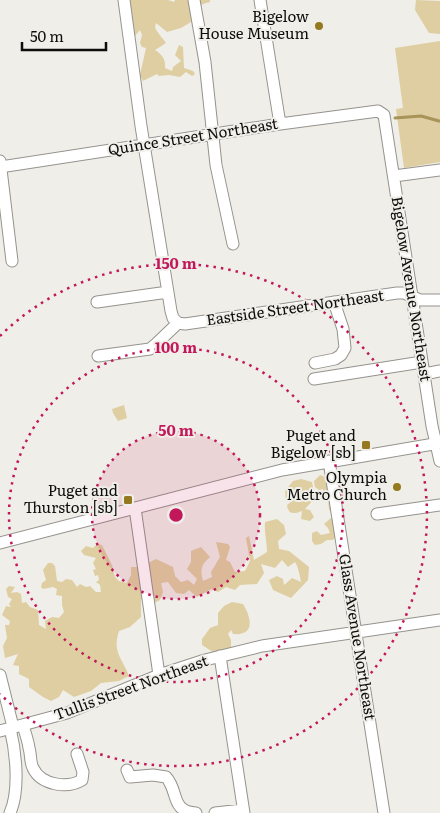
<svg xmlns="http://www.w3.org/2000/svg" width="440" height="813" font-family="Literata,serif">
  <style>
    .green { fill: #decea1 }
    .lines { fill: none; stroke-linecap: round; stroke-linejoin: round }
    .stream { stroke: #a89358; stroke-width: 3 }
    .minor-casing { stroke: #95938e; stroke-width: 13 }
    .minor { stroke: #fff; stroke-width: 11 }
    .ring { fill: none; stroke: #c2185b; stroke-width: 2.5; stroke-dasharray: 2.5 5 }
    .poi-dot { fill: #947920; stroke: #f0eee8; stroke-width: 2 }
    .labels { text-anchor: middle; stroke-width: 4; stroke-linejoin: round; paint-order: stroke }
    .poi-label { font-size: 15px; fill: #0d0d0b; stroke: #f0eee8; text-anchor: end }
    .street-label { font-size: 15px; fill: #0d0d0b; stroke: #f0eee8 }
    .centre { fill: #c2185b; stroke: #f0eee8; stroke-width: 2.5 }
    .ring-label { font-size: 15px; text-anchor: middle; font-weight: bold; fill: #c2185b; stroke: #f0eee8; stroke-width: 4; stroke-linejoin: round; paint-order: stroke }
  </style>
  <rect width="100%" height="100%" fill="#f0eee8"/>
  <path class="green" d="M125 0H168L174 2 175 0H188L190 4 193 0H210V2C199 4 193 10 191 22L181 28 167 32 156 23 155 27C157 33 162 37 166 43L155 50C162 54 166 60 165 68L172 71 173 67 181 61 175 55 179 45 183 47 184 68 193 71 195 74 192 76 186 72 180 77 169 75 159 76 157 74 143 81 140 75 146 48 142 47 140 43 142 35 140 30 135 36Z
    M416 0 440 1V34L429 33 415 10Z
    M440 41V162L404 168 396 109 403 108 395 48Z
    M124 405 127 418 118 421 113 413 112 409Z
    M320 475C335 479 332 498 333 511L331 512 329 510 328 497 323 493V489L319 490 315 487 314 481Z
    M301 479 312 482 315 498 305 509 310 510 314 517 310 521 301 519 302 511C295 514 288 515 287 505L292 501H286L285 491 293 481Z
    M331 518 335 522 337 537 332 540H327L321 544 315 545 312 541V533L317 531 321 535 330 533 328 528 324 524Z
    M277 519 284 525 286 534 278 541 279 549 289 551 309 567 308 580 291 598 273 590 269 580 277 576 283 579 284 585 292 578 301 582C300 577 298 566 295 562L288 567 282 560 275 568 261 564 264 573 257 584 240 585 235 590 226 587 218 592 211 589 197 597 189 590 184 594 176 593 168 582 161 583 163 592 160 600 151 605 141 599V617L130 627 119 631C112 653 122 657 129 676L119 681 101 683 91 691 74 697 63 690 59 697 51 701 43 697 29 687V679L19 674V666L13 665 18 654 5 658 3 646 7 638 5 625H9L10 621 2 615 6 606 11 607 9 604 12 599 8 597 6 589 9 586 15 587 11 593 17 592 21 594 22 603 26 602 30 607 38 610 39 625 46 629 45 621 52 617 59 618 64 612 62 605V596L56 595 57 589 53 587 43 589 41 587 42 583 46 580 43 570 48 563H52L55 566 57 581 62 582 66 579 72 580 77 587 80 584 86 587 90 586 96 592H101L100 585 96 582 99 580 98 575 95 576 93 570 96 569 93 563 96 558 84 555 81 551 86 546 93 548 97 544 102 545 112 565 115 577 119 581 127 583 131 575V567H140L156 559 173 567 175 576 181 582 188 580 194 585 197 579 187 569 191 562V551L201 547 210 557C201 565 200 569 203 581L212 577 211 572 220 557 216 542 228 544 230 547 226 560 230 562 235 572 245 571 250 561 246 538 249 536 254 560 267 552C267 541 264 532 265 522Z
    M232 602 243 604C251 617 256 636 233 634L231 630 228 634 231 640V647L225 653 216 654 202 645V639L210 628 218 625V613L224 606Z"/>
  <g class="lines">
    <path class="stream" d="M395 118 421 116 439 121"/>
    <g class="minor-casing">
      <path id="minor" d="M124 0 141 126 171 311 173 318 178 323
        M194 0 205 62 216 165 233 244
        M260 0 280 124
        M0 161 12 261
        M0 167 280 124 378 111 384 115 432 426 440 461
        M394 176 440 170
        M97 302 168 292
        M178 323 185 324 397 293H404L420 300H440
        M98 356 150 349 156 344 178 323
        M315 363 335 359 341 355 345 348 343 329 334 302
        M424 374 440 371
        M314 379 422 362
        M329 461 384 813
        M135 508 159 675
        M377 514 440 505
        M0 543 282 470 440 443
        M220 656 244 813
        M0 675 13 727
        M23 725C25 733 28 740 29 748 31 754 30 763 33 768 41 785 67 789 82 780L83 772 77 754
        M10 728C16 752 20 790 10 813
        M0 731 67 713 159 675 205 660 262 646 440 620
        M127 770 130 777 153 775 166 777C179 791 170 811 196 813
        M215 813 243 810"/>
    </g>
    <use href="#minor" class="minor"/>
  </g>
  <circle cx="176" cy="515" r="84" fill="#c2185b" fill-opacity=".12"/>
  <g class="ring">
    <circle cx="176" cy="515" r="84"/>
    <circle cx="176" cy="515" r="167"/>
    <path d="M0 336A251 251 0 1 1 0 694"/>
  </g>
  <g class="poi-dot">
    <circle cx="319" cy="26" r="5"/>
    <rect x="361" y="440" width="10" height="10" rx="2.5"/>
    <circle cx="397" cy="487" r="5"/>
    <rect x="123" y="495" width="10" height="10" rx="2.5"/>
  </g>
  <g class="labels">
    <g class="poi-label">
      <text x="309" y="22">Bigelow<tspan x="309" dy="17">House Museum</tspan></text>
      <text x="356" y="441">Puget and<tspan x="356" dy="17">Bigelow [sb]</tspan></text>
      <text x="387" y="483">Olympia<tspan x="387" dy="17">Metro Church</tspan></text>
      <text x="118" y="496">Puget and<tspan x="118" dy="17">Thurston [sb]</tspan></text>
    </g>
    <g class="street-label">
      <text transform="translate(193 137) rotate(-9)" y="5">Quince Street Northeast</text>
      <text transform="translate(411 289) rotate(81)" y="5">Bigelow Avenue Northeast</text>
      <text transform="translate(295 308) rotate(-8)" y="5">Eastside Street Northeast</text>
      <text transform="translate(357 637) rotate(81)" y="5">Glass Avenue Northeast</text>
      <text transform="translate(131 688) rotate(-20)" y="5">Tullis Street Northeast</text>
    </g>
  </g>
  <circle cx="176" cy="515" r="8" class="centre"/>
  <g class="ring-label">
    <text x="176" y="269">150 m</text>
    <text x="176" y="353">100 m</text>
    <text x="176" y="436">50 m</text>
  </g>
  <path d="M22 42v8h84v-8" fill="none" stroke="#0d0d0b" stroke-width="2.5"/>
  <text x="30" y="42" font-size="15" fill="#0d0d0b" stroke="#f0eee8" stroke-width="4" paint-order="stroke">50 m</text>
</svg>
